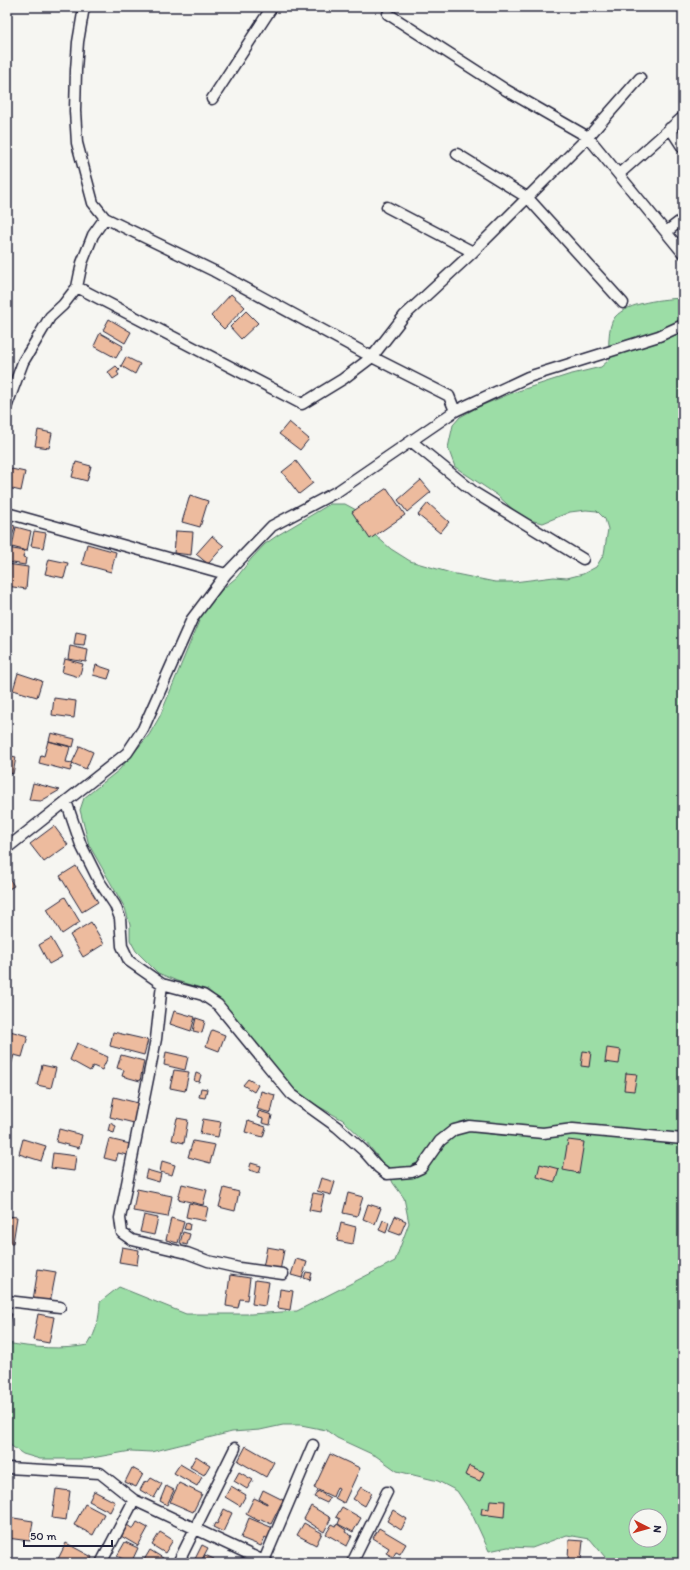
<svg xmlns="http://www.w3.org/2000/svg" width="690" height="1570" font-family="Itim,sans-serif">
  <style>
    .green { fill: #9cdda6; stroke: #5f8070; fill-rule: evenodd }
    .building { fill: #edbb9e; stroke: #22223b }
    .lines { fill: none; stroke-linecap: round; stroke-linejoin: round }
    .street-casing { stroke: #22223b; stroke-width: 13 }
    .street { stroke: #f6f6f2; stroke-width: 10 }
  </style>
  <rect width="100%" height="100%" fill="#f6f6f2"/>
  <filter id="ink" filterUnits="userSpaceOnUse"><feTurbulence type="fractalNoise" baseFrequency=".025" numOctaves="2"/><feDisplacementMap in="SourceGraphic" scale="8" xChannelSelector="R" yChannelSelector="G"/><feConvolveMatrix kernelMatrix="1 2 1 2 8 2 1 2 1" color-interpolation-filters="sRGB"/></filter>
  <g filter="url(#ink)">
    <path class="green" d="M683 298V1563H610L590 1539 567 1535 532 1548 508 1547 489 1551 471 1512 457 1491 438 1481 397 1471 376 1456 337 1438 326 1430 301 1425H283L260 1430 232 1432 151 1452 131 1451 86 1459H40L23 1454 7 1443V1343C33 1348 62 1350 88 1345 97 1330 99 1320 100 1302L119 1287 186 1314H251L297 1311 395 1261 409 1223 404 1198 393 1183 386 1167 366 1142 343 1120 309 1101 296 1091 223 1003 208 990 177 981 158 973 136 951 130 940V925L125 908 89 845 80 810 84 798 119 770 149 735 160 716 201 616 219 592 237 577 251 559 265 544 278 535 330 504H345L358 511 364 523 376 536 391 549 410 561 451 573 495 582H514L554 577 567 578 583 574 596 567 604 554 608 529 605 519 597 511 586 510 570 512 543 523 529 520 517 513 497 495 455 467 448 448 453 425 460 417 478 407 512 393 568 375 601 367 609 360C609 349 607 326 615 317 628 302 664 299 683 298ZM636 1516H660V1540H636Z"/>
    <path class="building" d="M231 294 245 307 224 329 211 316Z
      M246 311 258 323 241 339 230 327Z
      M109 319 131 332 125 343 103 330Z
      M100 333 123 346 116 358 94 346Z
      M126 357 140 364 135 374 121 366Z
      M116 366 120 370 117 372 119 375 113 379 108 372Z
      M289 422 309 439 300 450 279 434Z
      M38 430 52 433 49 448 35 446Z
      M296 461 313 483 299 494 282 472Z
      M76 462 91 466 87 481 72 477Z
      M7 468 25 472 21 491 8 488 7 492Z
      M421 480 431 492 407 512 398 500Z
      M387 488 405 515 370 539 352 512Z
      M190 495 208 501 200 527 182 522Z
      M428 503 449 522 440 533 418 515Z
      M7 524 15 526 9 547H7Z
      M16 527 31 531 27 551 12 547Z
      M34 531 46 533 43 548 31 546Z
      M176 531 193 532 191 555 174 553Z
      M212 536 224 546 208 564 196 554Z
      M87 544 116 552 111 572 82 564Z
      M7 548 25 551 23 557 26 558 25 565 7 562Z
      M49 559 68 563 64 578 45 574Z
      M7 564 28 567 26 589 7 586Z
      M76 632 86 634 84 646 74 645Z
      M70 646 88 650 86 662 68 659Z
      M65 659 83 664 79 677 62 672Z
      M96 665 111 670 108 679 93 675Z
      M18 673 42 681 37 697 13 690Z
      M54 698 76 701 74 718 52 715Z
      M7 730 11 731 7 747Z
      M51 733 75 739 73 747 49 741Z
      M48 741 70 747 66 762 73 763 70 771 39 763 41 755 44 756Z
      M80 746 93 752 86 769 72 763Z
      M7 755 16 757 13 774 7 772Z
      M33 783 60 790 41 801 29 800Z
      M54 826 68 845 44 862 30 844Z
      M76 866 98 902 82 912 60 876Z
      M7 875 14 886 7 890Z
      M65 897 80 922 62 934 47 909Z
      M91 922 104 944 83 957 70 935Z
      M51 938 62 957 49 964 39 945Z
      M174 1011 195 1017 191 1031 170 1024Z
      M196 1018 205 1021 202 1033 193 1031Z
      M212 1030 225 1035 219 1051 206 1046Z
      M10 1031 28 1036 22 1057 14 1055 10 1069 7 1068V1042Z
      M113 1032 148 1040 144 1055 110 1046Z
      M77 1043 108 1057 102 1070 93 1066 90 1071 70 1060Z
      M607 1048 621 1050 619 1064 605 1062Z
      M583 1051 591 1052 589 1067 581 1066Z
      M166 1052 188 1057 185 1070 164 1065Z
      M121 1055 144 1061 140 1081 122 1076 124 1070 117 1068Z
      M42 1065 56 1068 51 1088 37 1085Z
      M174 1070 189 1072 185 1091 170 1088Z
      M196 1073 201 1075 199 1082 194 1081Z
      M626 1073 637 1074 634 1091 624 1090Z
      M248 1079 258 1085 254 1092 243 1085Z
      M201 1088 207 1089 205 1098 199 1097Z
      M261 1091 275 1095 271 1113 257 1109Z
      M114 1097 138 1103 134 1123 110 1117Z
      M259 1111 272 1115 270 1125 262 1123 263 1119 257 1117Z
      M177 1118 188 1120 184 1143 172 1140Z
      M203 1119 221 1122 218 1137 200 1134Z
      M248 1121 266 1127 263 1137 245 1132Z
      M110 1123 116 1126 114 1133 108 1131Z
      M59 1129 82 1135 79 1148 56 1142Z
      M23 1139 46 1146 41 1161 19 1154Z
      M109 1139 130 1144 127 1155 118 1153 116 1161 104 1158Z
      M568 1140 584 1142 579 1173 563 1170Z
      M193 1141 215 1145 210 1163 188 1157Z
      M53 1153 76 1156 74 1171 51 1168Z
      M162 1161 175 1165 172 1175 160 1172Z
      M251 1163 261 1166 259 1173 249 1170Z
      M540 1164 559 1169 555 1182 537 1177Z
      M147 1170 161 1174 159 1182 145 1178Z
      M321 1178 335 1182 331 1195 317 1191Z
      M182 1184 207 1190 203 1205 178 1199Z
      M224 1188 239 1192 235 1211 219 1207Z
      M137 1189 172 1196 168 1217 133 1211Z
      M313 1193 324 1195 320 1212 309 1210Z
      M348 1193 363 1197 357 1216 343 1213Z
      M189 1203 208 1207 205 1221 186 1217Z
      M368 1204 381 1208 375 1224 363 1219Z
      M144 1215 158 1218 154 1235 140 1232Z
      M7 1216 17 1217 13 1243H7Z
      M395 1216 406 1221 400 1235 389 1231Z
      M171 1218 184 1222 178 1243 166 1240Z
      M383 1220 389 1222 386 1233 379 1230Z
      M186 1223 190 1224 189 1230 184 1229Z
      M341 1223 356 1227 353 1244 337 1241Z
      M183 1232 190 1234 187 1245 180 1243Z
      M122 1247 139 1250 137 1265 119 1262Z
      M267 1247 284 1250 280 1271 263 1268Z
      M296 1259 307 1262 302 1278 291 1275Z
      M38 1269 56 1272 50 1303 33 1300Z
      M306 1272 312 1273 310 1280 304 1278Z
      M230 1275 250 1278 247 1300 240 1299 238 1308 226 1306Z
      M255 1280 269 1282 265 1306 252 1304Z
      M280 1289 293 1291 290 1310 278 1308Z
      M7 1313 12 1314 7 1332Z
      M38 1314 54 1317 49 1343 33 1340Z
      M246 1446 274 1462 266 1477 238 1461Z
      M330 1454 360 1468 344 1503 335 1498 339 1488 337 1487 333 1497 314 1488Z
      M196 1456 210 1465 204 1475 190 1467Z
      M180 1464 202 1477 197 1486 174 1473Z
      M469 1466 484 1472 480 1481 465 1475Z
      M132 1468 143 1474 136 1487 125 1482Z
      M239 1472 253 1480 247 1489 234 1481Z
      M151 1478 162 1484 154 1498 140 1490 145 1481 148 1482Z
      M179 1483 202 1494 193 1512 170 1502Z
      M166 1486 174 1490 167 1505 160 1501Z
      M231 1486 246 1495 240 1506 225 1497Z
      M361 1487 372 1493 365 1506 353 1499Z
      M56 1489 70 1491 66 1520 52 1518Z
      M263 1490 283 1500 271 1524 261 1519 259 1521 246 1514 254 1498 267 1504V1503L259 1499Z
      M94 1491 115 1502 110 1512 89 1501Z
      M318 1491 330 1498 327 1503 314 1497Z
      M490 1500 505 1501 504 1517 481 1514 482 1508 489 1509Z
      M85 1504 104 1514 93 1535 74 1525Z
      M311 1506 331 1518 324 1532 304 1519Z
      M342 1507 361 1518 353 1532 338 1524 340 1519 336 1517Z
      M224 1509 232 1513 223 1532 213 1527 215 1523 217 1524Z
      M393 1510 407 1519 401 1530 387 1521Z
      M7 1517 33 1521 30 1541 7 1538Z
      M249 1518 273 1528 268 1539 265 1537 261 1546 241 1538Z
      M137 1522 148 1528 138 1546 121 1536 127 1525 133 1529Z
      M304 1523 322 1533 316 1545 297 1535Z
      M332 1524 336 1526 337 1524 346 1530 345 1532 352 1536 347 1546 326 1534Z
      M379 1528 406 1544 400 1554 396 1552 393 1557 386 1553 389 1548 373 1538Z
      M160 1532 173 1540 165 1553 152 1545Z
      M569 1540 583 1541 581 1560 568 1559Z
      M125 1542 138 1548 131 1563 117 1556Z
      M66 1543 92 1557 89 1563H56Z
      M202 1545 208 1548 200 1563H193Z
      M150 1550 163 1558 160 1563H149L144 1560Z
      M205 1555 214 1559 212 1563H202Z"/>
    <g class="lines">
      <g class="street-casing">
        <path id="street" d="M84 7 78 42 76 70 75 111 77 143 93 203 105 218 214 271 372 357 449 396 455 411
          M388 14 506 90 588 137 683 253
          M212 99 272 7
          M670 128 683 148
          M457 154 528 198 623 303
          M619 174 683 117
          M387 207 473 252
          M666 232 683 219
          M77 287 302 404 343 379 372 357 404 316 473 252 588 137 640 78
          M7 405 23 362 34 344 50 317 63 305 77 287 82 263 93 235 105 218
          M411 441 475 493 583 559
          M7 513 226 574
          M66 801 81 845 99 881 115 905 120 918 122 946 129 961 162 984 203 995 218 1005 291 1094 337 1127 363 1150 378 1167 387 1174 412 1172 421 1168 440 1141 454 1130 469 1126 543 1133 573 1129 683 1139
          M7 848 127 753 143 729 192 619 226 574 272 526 338 491 455 411 528 377 659 336 683 325
          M162 984 156 1039 120 1218 122 1233 132 1240 187 1253 208 1261 239 1268 283 1274
          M7 1301 60 1307
          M7 1468 100 1473 134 1500 268 1563
          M101 1563 134 1500
          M178 1563 235 1448
          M263 1563 313 1445
          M352 1563 387 1492"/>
      </g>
      <use href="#street" class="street"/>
    </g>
  </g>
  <rect width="690" height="1570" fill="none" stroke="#f6f6f2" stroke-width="24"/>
  <rect x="12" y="12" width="666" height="1546" fill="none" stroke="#22223b" stroke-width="1.5" filter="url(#ink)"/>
  <g transform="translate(648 1528) rotate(96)"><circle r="19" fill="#f6f6f2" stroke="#a1a1a9"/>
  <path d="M0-3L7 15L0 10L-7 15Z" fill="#c8321e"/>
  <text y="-6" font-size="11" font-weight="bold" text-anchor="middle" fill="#22223b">N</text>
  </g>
  <path d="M24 1540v6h88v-6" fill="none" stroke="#22223b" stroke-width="2"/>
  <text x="30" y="1540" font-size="12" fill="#22223b" stroke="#f6f6f2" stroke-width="3" paint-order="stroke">50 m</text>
</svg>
